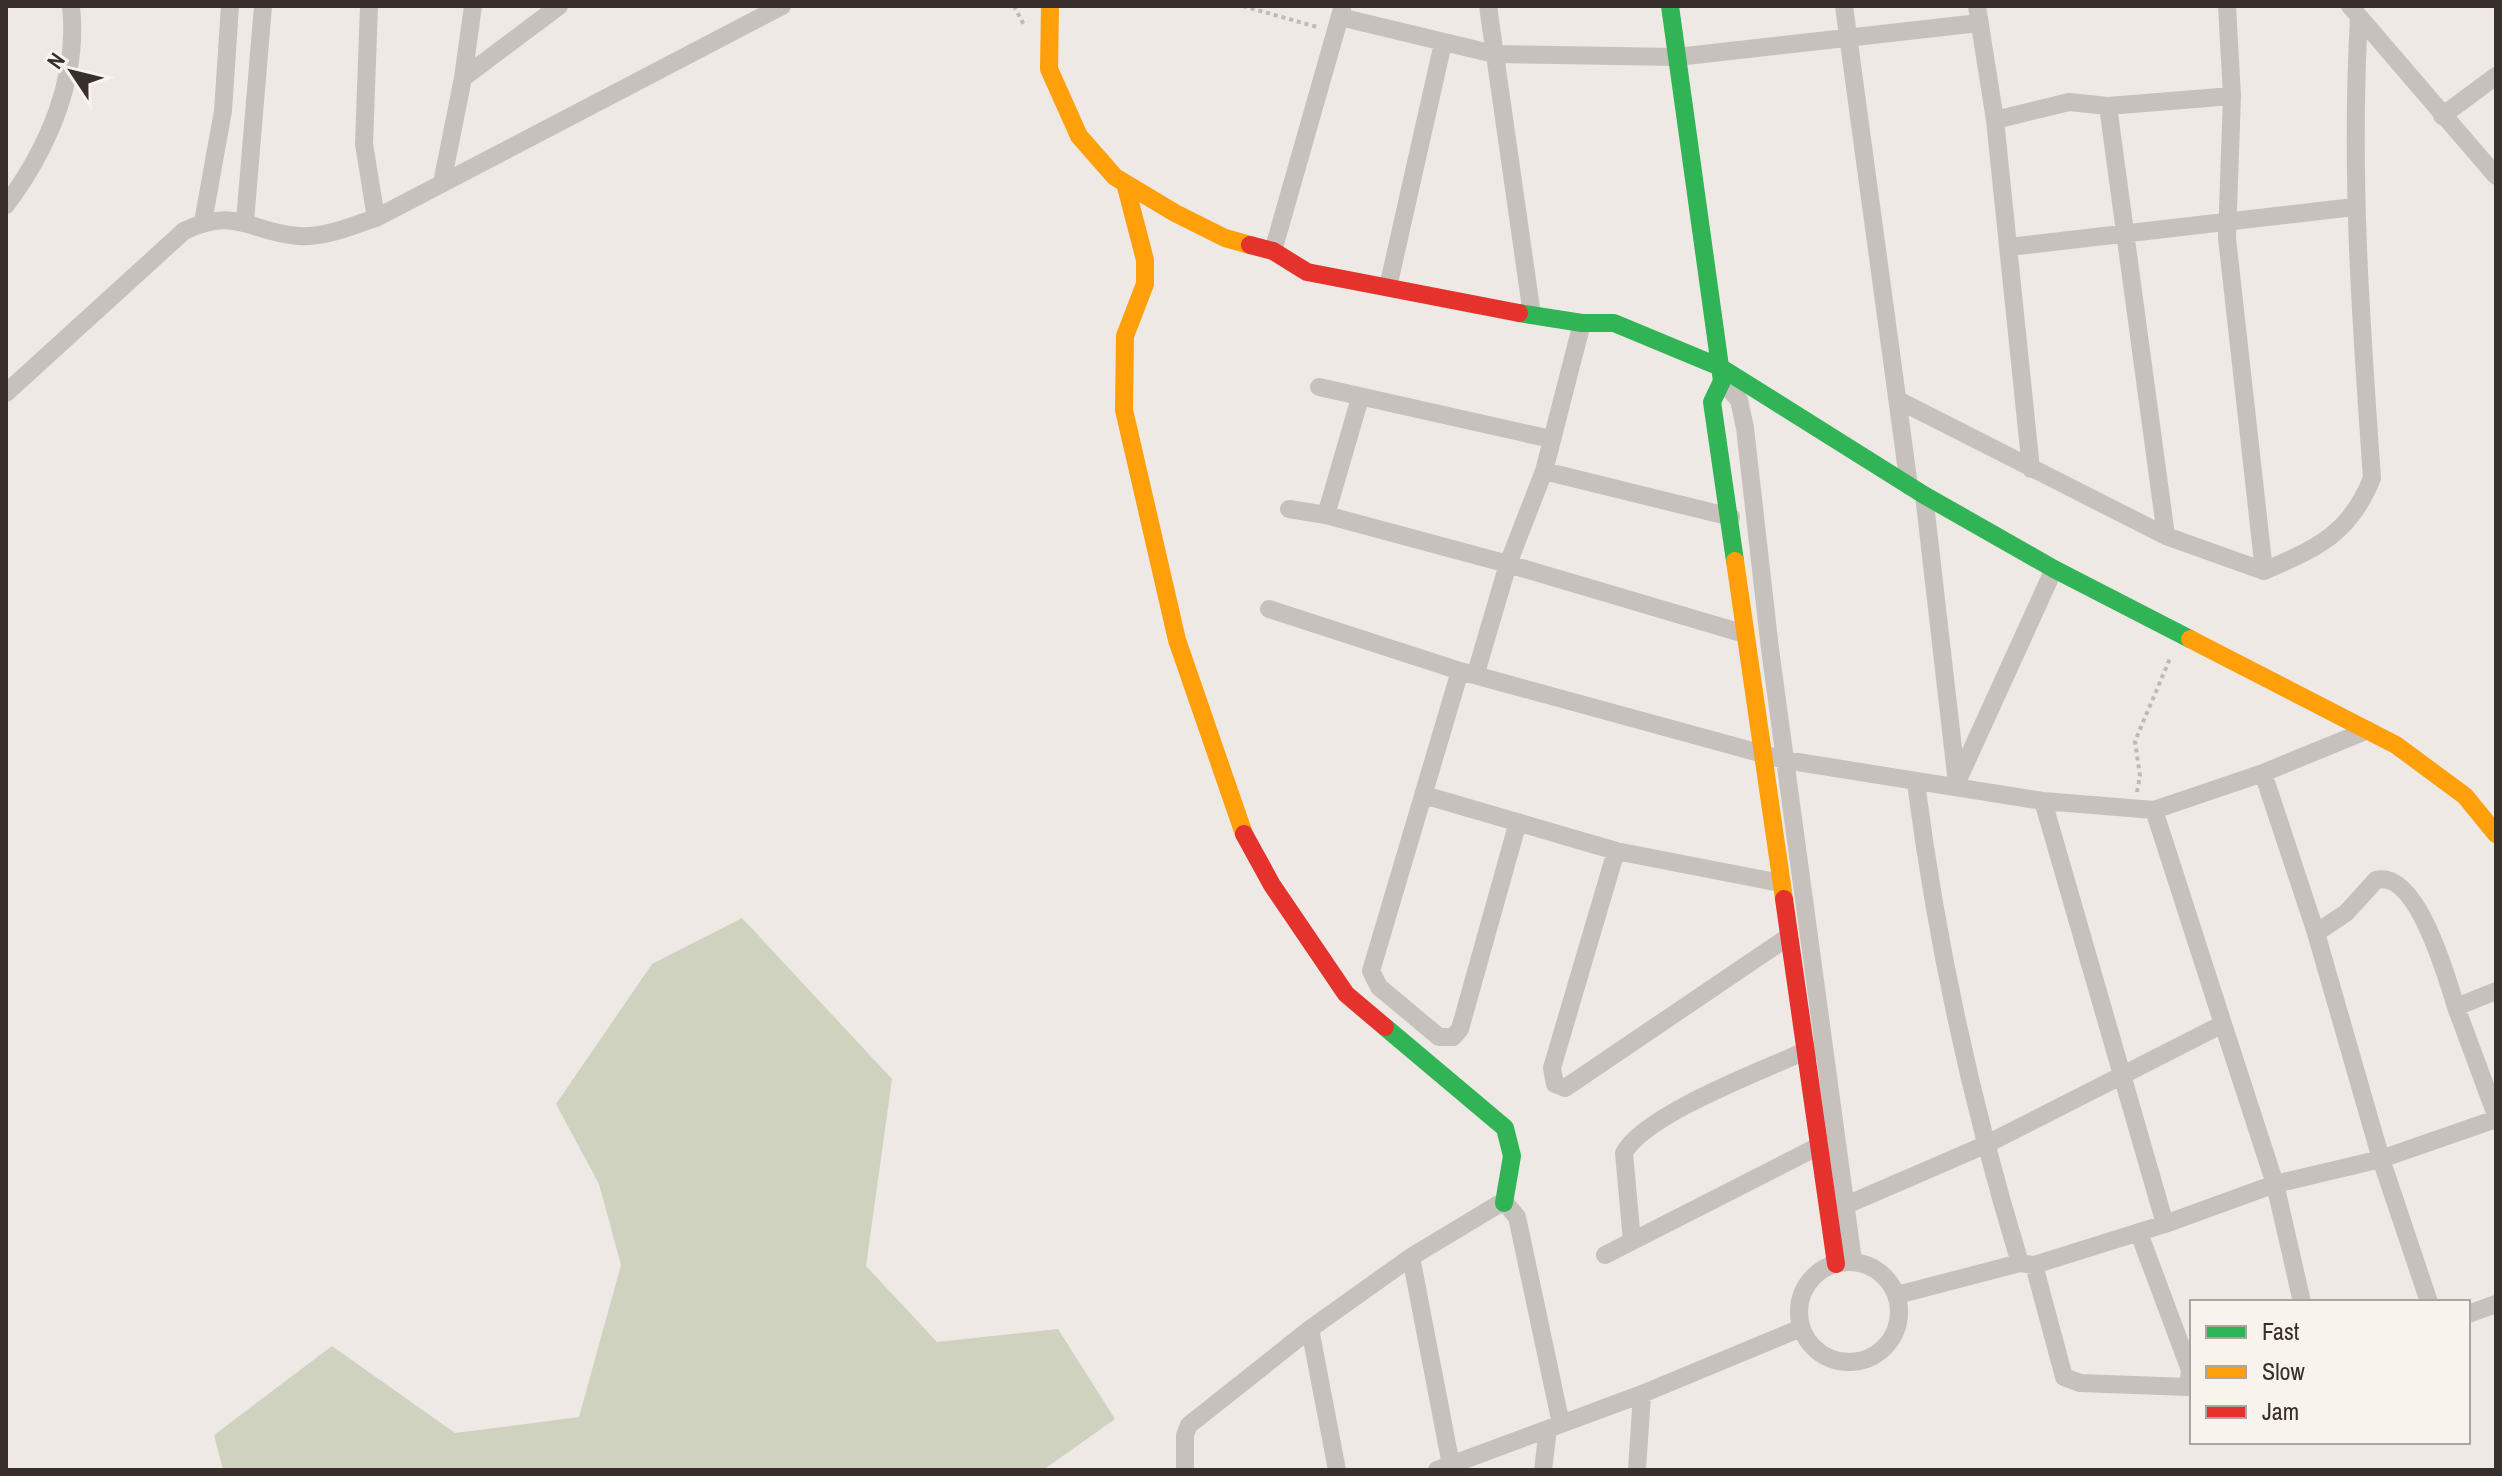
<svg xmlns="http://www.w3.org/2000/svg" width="2502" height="1476" font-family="'Archivo Narrow',sans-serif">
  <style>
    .green { fill: #d0d2c0 }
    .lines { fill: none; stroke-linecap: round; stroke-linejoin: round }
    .path { stroke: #c0bab6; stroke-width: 4; stroke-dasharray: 4 4; stroke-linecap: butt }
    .street { stroke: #c7c1be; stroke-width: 18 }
    .fast { stroke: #30b455; stroke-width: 18 }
    .slow { stroke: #ff9f0a; stroke-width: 18 }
    .jam { stroke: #e5322d; stroke-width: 18 }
  </style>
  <rect width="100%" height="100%" fill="#eee9e4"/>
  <path class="green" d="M742 918 892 1079 866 1266 937 1342 1058 1329 1115 1419 1043 1470H223L214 1435 332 1346 455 1433 579 1417 621 1265 599 1184 556 1104 652 964Z"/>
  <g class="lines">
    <path class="path" d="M1014 6 1024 25
      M1243 6 1317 27
      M2137 792 2140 776 2135 741 2171 656"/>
    <path class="street" d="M369 6 364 144 376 218
      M1488 6 1532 315
      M1844 6 1909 486
      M1977 6 1995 120 2031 469
      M2227 6 2232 96 2227 238 2264 571
      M2350 6 2496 176
      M1340 17 1494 54 1677 57 1979 23
      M463 78 559 6
      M2108 106 2232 96
      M2442 116 2496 76
      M1995 120 2069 102 2108 106 2166 536
      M442 183 463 78 473 6
      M6 205C48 149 79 78 71 6
      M245 221 263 6
      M203 222 223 111 230 6
      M2009 247 2354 207
      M1273 251 1342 9
      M1388 287 1443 43
      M1722 381 1739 400 1745 428 1770 649 1853 1261
      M1319 387 1551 439
      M6 393 184 231C237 206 249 232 298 236 325 238 350 226 376 218L782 6
      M1900 401 2166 536 2264 571C2317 548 2350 534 2372 478 2361 324 2350 172 2359 18
      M1544 471 1731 517
      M1924 495 1957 783
      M1289 509 1326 515 1508 564 1745 634
      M1326 515 1360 398
      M1269 609 1460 671 1785 760 2043 801 2154 810 2263 773 2368 730
      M1460 671 1371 971 1379 987 1439 1037H1453L1460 1029 1518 822
      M1476 673 1508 564 1544 471 1582 323
      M2263 773 2316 933
      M1957 782 2054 569
      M1916 783C1937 946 1972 1106 2020 1263
      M1424 795 1616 851
      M2043 801 2165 1224
      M2154 810 2223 1024
      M1780 883 1616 851 1552 1068 1555 1084 1565 1088 1788 937
      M2496 991 2456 1007 2496 1115
      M1844 1206 1985 1145 2223 1024 2275 1184 2302 1302
      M1632 1241 1624 1153C1645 1114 1762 1071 1805 1051L1816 1050
      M1605 1255 1819 1146
      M1411 1257 1451 1465
      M1799 1312a50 50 0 1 1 100 0a50 50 0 1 1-100 0Z
      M2034 1265 2064 1377 2080 1383 2188 1387 2190 1370 2139 1233
      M1897 1295 2020 1263 2034 1265 2165 1224 2275 1184 2381 1159 2496 1119
      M2429 1302 2381 1159 2316 933 2346 913 2376 880C2417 869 2447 978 2456 1007
      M2468 1314 2496 1304
      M1310 1329 1337 1470
      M1185 1470V1435L1189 1425 1310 1329 1411 1257 1499 1204 1507 1205 1517 1217 1561 1424
      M1437 1470 1642 1394 1801 1328
      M1543 1470 1548 1429
      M1637 1470 1642 1394"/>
    <path class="fast" d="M1670 6 1722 381 1712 402 1735 561
      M1519 313 1582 323H1614L1720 367 1924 495 2054 569 2190 639
      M1385 1027 1505 1128 1512 1156 1504 1203"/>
    <path class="slow" d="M1050 6 1049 69 1079 136 1115 177 1175 213 1225 238 1250 245
      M1125 183 1145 260V284L1125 336 1124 410 1177 640 1244 834
      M1735 561 1784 899
      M2190 639 2396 745 2465 796 2496 834"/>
    <path class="jam" d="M1250 245 1273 251 1307 272 1519 313
      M1244 834 1272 885 1346 994 1385 1027
      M1784 899 1836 1264"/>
  </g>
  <rect width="2502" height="1476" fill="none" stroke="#382e2b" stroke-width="16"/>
  <rect x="2190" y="1300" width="280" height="144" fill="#f9f3ed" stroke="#aca49f" stroke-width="2"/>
  <rect x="2206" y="1326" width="40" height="12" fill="#30b455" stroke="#aca49f" stroke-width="2"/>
  <text x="2262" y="1340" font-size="24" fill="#382e2b">Fast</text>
  <rect x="2206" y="1366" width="40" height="12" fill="#ff9f0a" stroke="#aca49f" stroke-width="2"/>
  <text x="2262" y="1380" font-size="24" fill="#382e2b">Slow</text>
  <rect x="2206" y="1406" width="40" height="12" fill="#e5322d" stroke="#aca49f" stroke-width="2"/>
  <text x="2262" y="1420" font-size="24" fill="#382e2b">Jam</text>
  <g transform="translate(72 72) rotate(305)" stroke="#f9f3ed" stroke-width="6" paint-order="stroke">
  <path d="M0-6L14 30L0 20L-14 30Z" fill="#382e2b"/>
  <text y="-12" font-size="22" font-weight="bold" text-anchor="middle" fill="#382e2b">N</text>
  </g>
</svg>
